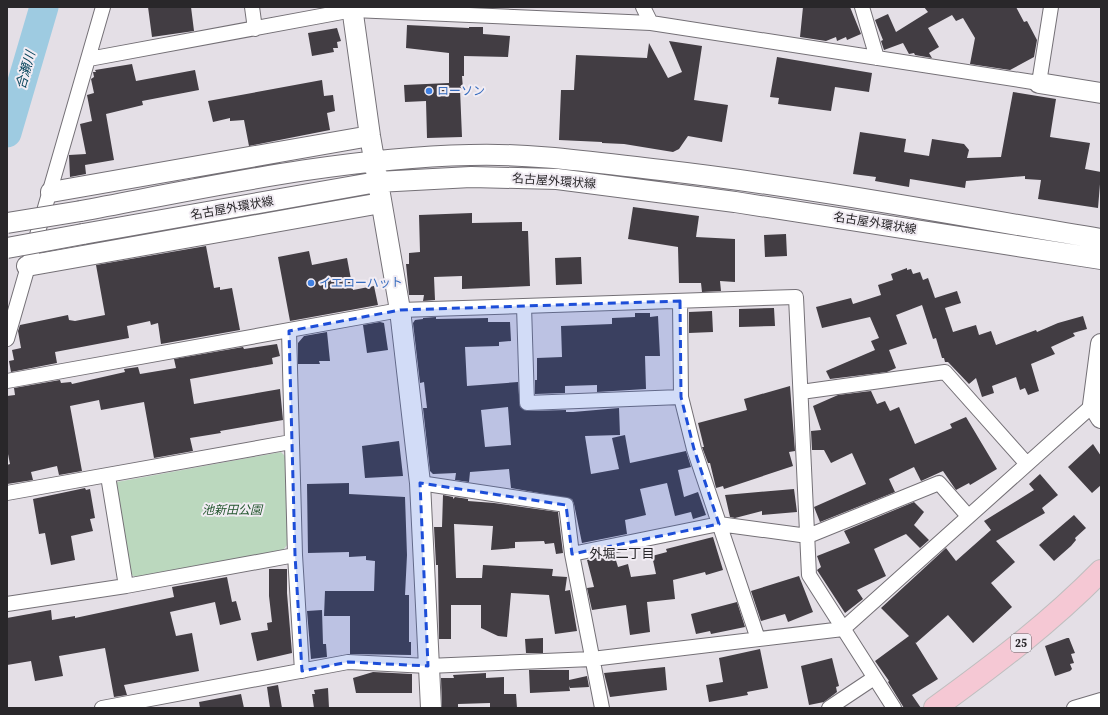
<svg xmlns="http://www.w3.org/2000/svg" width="1108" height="715" font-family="'Source Serif 4','Noto Sans JP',serif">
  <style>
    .green { fill: #bbd8be }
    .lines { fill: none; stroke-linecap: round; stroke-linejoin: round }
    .river { stroke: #9ecbe1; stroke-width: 29 }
    .building { fill: #423d43; fill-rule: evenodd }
    .street-casing { stroke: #747076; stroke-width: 16 }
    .secondary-casing { stroke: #747076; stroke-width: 22 }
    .primary-casing { stroke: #bfbebf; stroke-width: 24 }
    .street { stroke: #fff; stroke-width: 14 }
    .secondary { stroke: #fff; stroke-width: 20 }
    .primary { stroke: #f5c8d4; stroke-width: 22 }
    .secondary-bridge-casing { stroke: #747076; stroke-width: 22; stroke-linecap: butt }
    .secondary-bridge { stroke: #fff; stroke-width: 20 }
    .marked { fill: #1d4ed8; fill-opacity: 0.2; stroke: #1d4ed8; stroke-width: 3; stroke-dasharray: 8 5; stroke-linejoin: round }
    .shop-dot { fill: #3f7fe0; stroke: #f1ecf3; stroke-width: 1.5 }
    .labels { text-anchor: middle; stroke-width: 4; stroke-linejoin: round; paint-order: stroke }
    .shield { fill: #f1ecf3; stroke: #656266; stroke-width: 1 }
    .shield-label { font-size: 11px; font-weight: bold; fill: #29272a }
    .shop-label { font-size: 12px; fill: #366cbe; stroke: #f1ecf3; text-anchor: start }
    .street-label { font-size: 12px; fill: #29272a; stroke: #f1ecf3 }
    .park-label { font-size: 12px; font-style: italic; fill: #23562e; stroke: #f1ecf3 }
    .water-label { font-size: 13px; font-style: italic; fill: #05435a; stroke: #f1ecf3 }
    .neighbourhood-label { font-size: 13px; fill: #29272a; stroke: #f1ecf3 }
  </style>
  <rect width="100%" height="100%" fill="#e4dfe6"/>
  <path class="green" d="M281 452 286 457 288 544 283 550 135 577 129 573 114 489 117 482Z"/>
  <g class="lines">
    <path class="river" d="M7 133 44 7"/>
  </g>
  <path class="building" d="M148 7H191L194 31 152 37Z
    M803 7H850L861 34 847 40 846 37 837 41 836 37 826 41 800 37Z
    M924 7H1016L1024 22 1027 21 1037 40 1034 57 1010 70 970 64 975 38 963 18 956 21 952 15 928 28 939 47 929 53 932 58 915 55 914 53 909 54 903 43 884 50 881 41 883 40 875 20 888 14 896 32 928 12Z
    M407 25 469 28V27H483V34L510 36 508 57 464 56V76H462L463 89H460L462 137 427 138 426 101 405 102 404 85 449 83V53L406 48Z
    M337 28 341 41 337 42 338 48H333L334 52 312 56 308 33Z
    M669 41 702 46 694 100 728 105 722 142 688 136 679 149 673 152 624 144 602 143V142L559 140 561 90H574L576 55 647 58 649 43 668 78 682 72Z
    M777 57 872 73 869 92 835 87 831 111 778 104 779 98 770 97Z
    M132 64 136 81 195 70 199 90 142 101 143 105 106 114 114 160 85 165 86 174 70 177 69 155 86 154 80 124 92 121 87 95 94 93 91 79 94 77 93 72H96L95 70Z
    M322 80 324 96 333 95 335 111 327 113 330 130 249 146 244 120 230 121V118L213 122 208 101Z
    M1013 92 1056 99 1050 137 1090 143 1085 169 1101 172 1098 208 1038 199 1041 180 1025 179V176L966 181 965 188 910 179 909 187 875 181 876 177 853 174 860 132 906 139 904 152 929 156 932 139 964 144 969 150 967 158 1001 157Z
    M633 207 699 216 696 237 735 239V282L720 281 721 291 702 292 701 283H679L678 247 628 239Z
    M472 213V223L522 222V231H528L530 286 462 289V276L434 277 435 300 423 301 424 295H409L406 264H409V253L420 252 419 215Z
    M786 234 787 256 765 257 764 235Z
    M206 246 214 288 220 287V290L232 288 240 330 161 344 158 323 151 325 150 321 127 326 129 338 55 352 57 363 11 372 9 361 14 360 12 350 21 348 18 331 20 325 68 315 69 320 75 321 105 315 96 265Z
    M309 251 312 265 347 258 353 290 374 286 378 305 290 321 278 257Z
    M581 257 582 284 556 285 555 258Z
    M907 268V270L911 269 913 274 920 272 923 280 928 278 935 298 957 291 961 303 945 308 953 332 976 325 979 335 991 331 996 345 1036 330 1037 332 1058 323 1083 316 1087 329 1073 333 1075 336 1051 347 1055 354 1031 364 1039 391 1028 395 1025 388 1020 390 1016 377 992 386 994 393 982 397 976 378 969 384 948 362H945L944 358H942L936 338 933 339 922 305 896 315 907 344 889 350 896 368 887 372 830 379 826 371 875 350 871 341 879 338 870 317 822 328 816 307 851 298 853 304 881 295 878 285 893 280 891 274Z
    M774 308 775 326 739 327V309Z
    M712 311 713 332 689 333V312Z
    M635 313H650V317L658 316 660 356H645L646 389 597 392V385L565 386V393L535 394V380H537V358L562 357 561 326 612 324V318L635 317Z
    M436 317V319L488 318V322H510L511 341 499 342V346L465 347 467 386 518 382 520 407 527 411 566 410V412H573L619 408 620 435 585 436 591 474 619 469 612 438 625 435 630 463 686 451 691 467 678 470 684 497 698 492 706 515 693 519 691 512 675 516 667 483 640 489 646 515 625 520 627 534 582 543 574 504 572 499 511 488 509 469 470 472 469 482 455 480 456 473 433 474 430 471 423 408H427L424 382 420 383 413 323 415 320 423 319V318ZM508 407 511 445 485 447 481 410Z
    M380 322 384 323 388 350 367 353 363 325Z
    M327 332 330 361H319L320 364H298V343L304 336Z
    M277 344 280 356 272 358 273 364 190 379 194 404 280 389 283 420 220 431 221 433 190 438 193 451 154 458 144 402 101 410 99 400 70 406 82 471 59 475 57 466 31 472 33 480 7 484V465L10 464 7 449V396L15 395 14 388 60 380 61 383 71 382 72 384 125 372 124 369 138 367 140 374 176 368 174 359 243 347 244 349Z
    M790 386 795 451 789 452 793 466 724 489 723 486 716 488 710 463H708L702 447H704L698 423 747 410 744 399Z
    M871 391 877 404 885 401 890 411 899 407 915 444 952 428 950 424 966 417 997 469 970 485 969 483 956 490 943 471 921 481 914 467 889 479 895 492 820 522 814 507 866 484 852 453 831 463 824 450H812L811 431 821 430 813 406 838 395Z
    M399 441 403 476 365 478 362 446Z
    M1093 444 1101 456V485L1092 493 1068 467Z
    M1040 474 1058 495 1042 508 1045 513 996 541 1015 562 991 583 1012 607 973 643 948 615 916 643 915 642 938 679 912 695 921 708H904L888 682 889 681 875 661 909 636 881 608 946 548 956 561 991 530 984 521 1034 490 1029 484Z
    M349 483V494L405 497 407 555 405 595H409V642H411V655L350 654V616H324L325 591H374L375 561 366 560V556L349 557V552L308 553 307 484Z
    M85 488 86 490 90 489 95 518 90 519 93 531 71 536 75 560 51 565 45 533 39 534 33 499Z
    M794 489 797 512 762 515V511L735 518 730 517 725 495Z
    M443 495 453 497V499L455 497 468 499V501L494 503 558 512 563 553 556 554 554 543 545 544 544 541 515 542V548L491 550 493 526 454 524 456 578H482L483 565 553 569 552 576 567 577 565 591 570 590 577 631 555 634 549 595 511 593 507 637 498 636 481 628V605H451V639H439L438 565H436L434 527H442Z
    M914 502 924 512 914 525 929 540 920 548 906 534 874 549 886 576 857 590 863 599 845 613 817 570 821 567 817 556 850 543 844 531Z
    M1074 515 1086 528 1075 538 1076 540 1071 546 1054 561 1039 545Z
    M713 537 723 570 706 575 705 572 673 580 675 599 647 602 650 632 630 635 626 605 592 610 587 588 594 587 587 560 614 554 618 567 628 564 631 577 656 574 652 556 667 552 666 549Z
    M269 569H287V593L292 653 257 661 251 633 268 630 267 623 272 622 269 596Z
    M799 576 813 612 788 622 785 614 761 621 751 591Z
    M227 577 232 602 236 601 241 620 220 625 215 602 170 612 176 636 192 633 199 671 124 685 127 695 114 697 105 648 59 656 63 676 35 681 31 661 7 665V618L51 610 52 620 75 616V618L174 597 172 587Z
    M737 602 745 627 711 634 710 631 696 634 691 614Z
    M322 610 323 644H326L327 657 311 659 307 611Z
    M543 638V653H526L525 639Z
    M1067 638H1069L1075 653 1071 654 1074 663 1070 664 1072 669 1070 671 1055 676 1045 646Z
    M760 649 768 688 747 692 748 695 709 702 706 685 723 682 719 658Z
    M832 658 839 686 836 687 837 692 824 702 809 705 801 666Z
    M665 667 667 690 610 697 604 673Z
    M529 670H569V680L587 676 589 687 570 688 569 686 570 691 530 693Z
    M373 672 412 674V693H356L353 678Z
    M486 673V678L504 677V694H516L517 708 490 707V703L458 704V708H442L441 678H454L453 675Z
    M278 685 282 708H270L267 687Z
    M328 688 329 708H314L312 694H315L314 690Z
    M241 694 244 708H200L199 702Z"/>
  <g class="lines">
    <g class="street-casing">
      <path id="street" d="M252 7 255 29
        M643 7 651 23
        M862 7 877 58
        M89 59 353 10 651 23 1039 83 1051 7
        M680 301 681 397 694 449 758 639
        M524 306 527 403 681 397
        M289 331 295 555 302 671
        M7 339 103 7
        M7 381 400 310 796 297 809 575 894 708
        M801 392 945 372 1026 463
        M108 476 126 586
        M420 483 566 505 572 554 602 708
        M7 493 291 442
        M572 554 719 524 808 536 939 483 968 516
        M7 604 126 586 295 555
        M102 708 348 662 428 666 592 659 843 629 1093 405
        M829 708 874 678
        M1074 708 1101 700"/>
    </g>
    <g class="secondary-casing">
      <path id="secondary" d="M352 7 370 136 400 310 420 483 431 708
        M1039 83 1101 93
        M51 192 370 136
        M81 211C209 187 338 158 470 155 534 153 598 163 661 170 808 187 955 215 1101 239
        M83 234 377 182 471 177 557 179 735 202 1101 259
        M27 266 381 203
        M1101 344 1093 405 1101 418"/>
    </g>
    <g class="primary-casing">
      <path id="primary" d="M935 708C994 665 1050 623 1101 571"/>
    </g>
    <use href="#street" class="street"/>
    <use href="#secondary" class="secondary"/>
    <use href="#primary" class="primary"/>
    <g class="secondary-bridge-casing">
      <path id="secondary-bridge" d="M7 223 81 211
        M7 248 83 234"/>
    </g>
    <use href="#secondary-bridge" class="secondary-bridge"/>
  </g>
  <path class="marked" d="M680 301 681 397 694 449 719 524 572 554 566 505 420 483 428 666 348 662 302 671 295 555 289 331 400 310Z"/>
  <g class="shop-dot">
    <circle cx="429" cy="91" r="4"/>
    <circle cx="311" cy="283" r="4"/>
  </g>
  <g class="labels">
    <rect class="shield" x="1011" y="634" width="20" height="18" rx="3"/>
    <g class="shield-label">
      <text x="1021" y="647">25</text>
    </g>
    <g class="shop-label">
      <text x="437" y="95">ローソン</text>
      <text x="319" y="287">イエローハット</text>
    </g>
    <g class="street-label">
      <text transform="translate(554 181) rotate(4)" y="4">名古屋外環状線</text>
      <text transform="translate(232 208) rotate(-10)" y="4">名古屋外環状線</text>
      <text transform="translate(875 223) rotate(9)" y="4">名古屋外環状線</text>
    </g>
    <g class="park-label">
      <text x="232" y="514">池新田公園</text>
    </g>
    <g class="water-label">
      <text transform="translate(25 70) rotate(-74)" y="5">合瀬川</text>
    </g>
    <g class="neighbourhood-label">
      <text x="622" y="558">外堀二丁目</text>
    </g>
  </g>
  <rect width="1108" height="715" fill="none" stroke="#29272a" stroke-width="16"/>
</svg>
